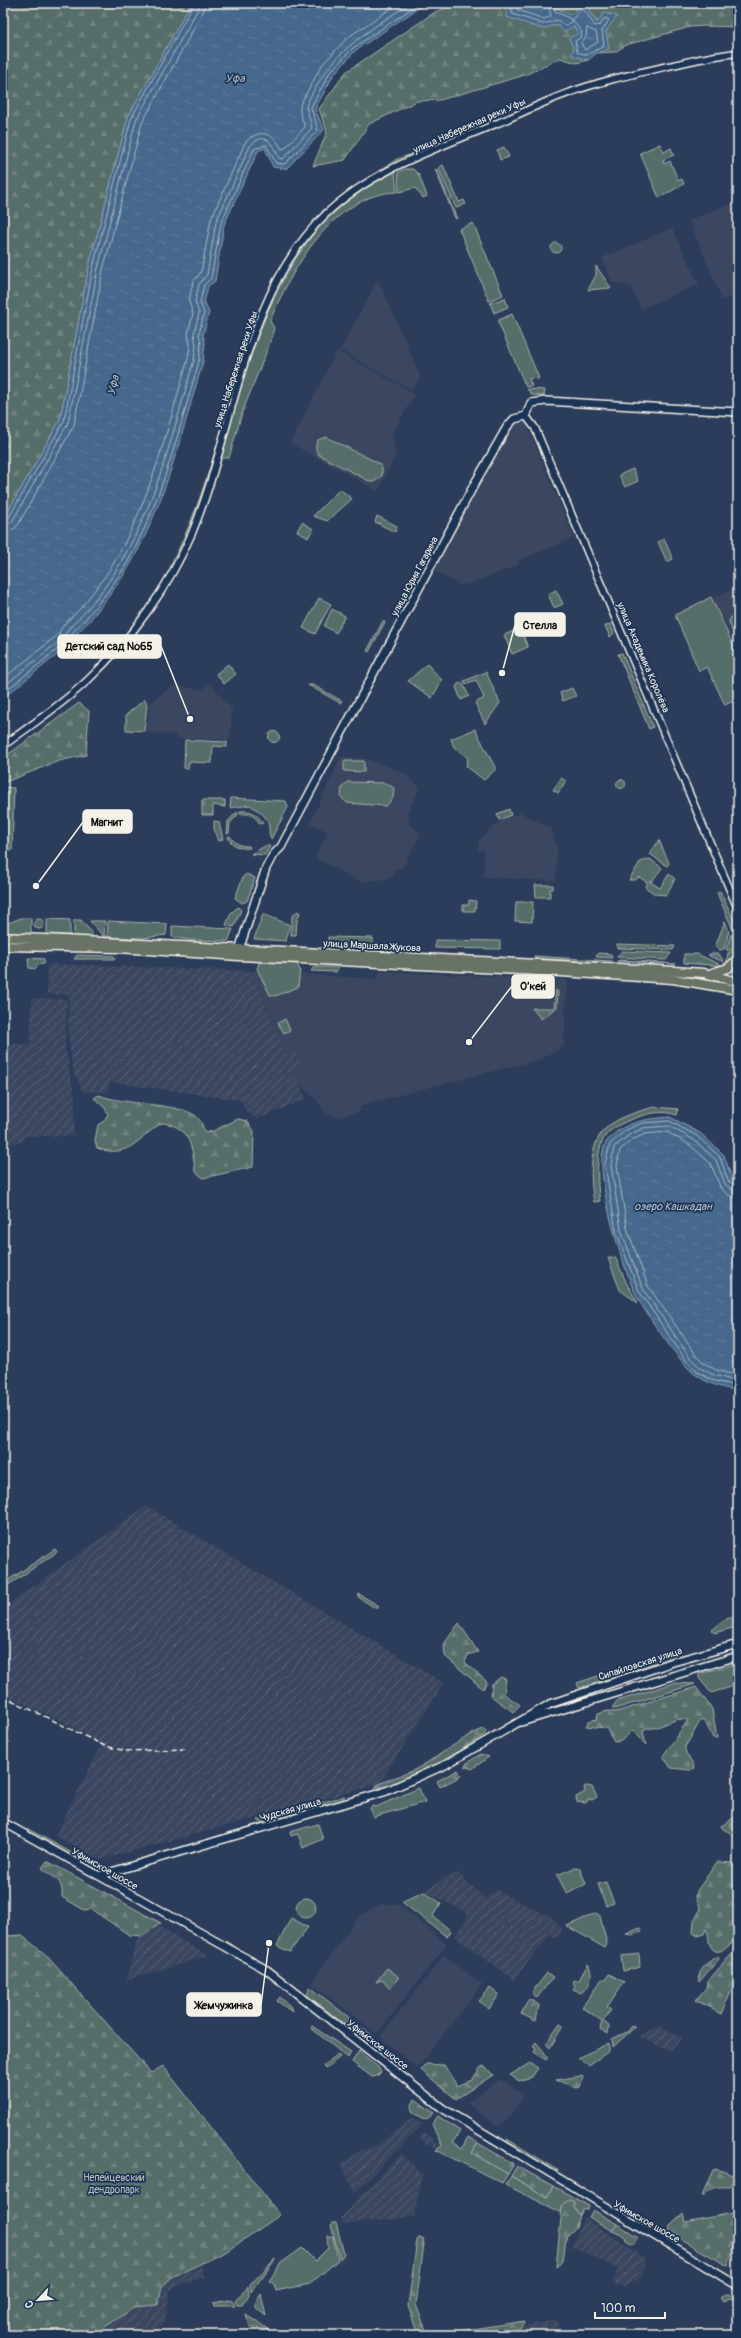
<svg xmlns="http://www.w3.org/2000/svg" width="741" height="2338" font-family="Pangolin,sans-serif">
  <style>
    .built { fill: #3b4760 }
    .industrial { fill: url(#industrial-furrows) }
    .green { fill: #576e6a; stroke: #a6b0a9 }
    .forest { fill: url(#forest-firs); stroke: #a6b0a9 }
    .water { fill: url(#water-ripples); stroke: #8a9fb1 }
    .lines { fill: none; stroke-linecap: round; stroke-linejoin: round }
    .shore { stroke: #aebac3; stroke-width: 1 }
    .tertiary-casing { stroke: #f4f1e8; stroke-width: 9 }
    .secondary-casing { stroke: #f4f1e8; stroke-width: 10 }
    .primary-casing { stroke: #f4f1e8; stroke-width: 11 }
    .tertiary { stroke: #1d3557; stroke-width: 6 }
    .secondary { stroke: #1d3557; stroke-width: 7 }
    .primary { stroke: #697266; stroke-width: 8 }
    .rail { stroke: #f4f1e8; stroke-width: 1.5; stroke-dasharray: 6 3; stroke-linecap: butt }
    .labels { text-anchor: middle; stroke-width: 3.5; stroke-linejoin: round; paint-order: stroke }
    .street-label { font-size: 10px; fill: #f4f1e8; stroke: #1d3557 }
    .park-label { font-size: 10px; fill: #bdc3bc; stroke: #1d3557 }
    .water-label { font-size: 11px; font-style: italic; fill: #b6c1c8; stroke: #1d3557 }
    .leader { fill: none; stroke: #f4f1e8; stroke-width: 1.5 }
    .callout-dot { fill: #f4f1e8; stroke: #1d3557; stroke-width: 1.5 }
    .callout { fill: #f4f1e8; stroke: #f4f1e8; stroke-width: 1.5 }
    .callout-label { font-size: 11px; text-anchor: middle; font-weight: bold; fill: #111 }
  </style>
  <defs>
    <pattern id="industrial-furrows" width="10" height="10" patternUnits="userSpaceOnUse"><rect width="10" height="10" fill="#3b4760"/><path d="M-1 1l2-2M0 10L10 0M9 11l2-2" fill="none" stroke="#586277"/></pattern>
    <pattern id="forest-firs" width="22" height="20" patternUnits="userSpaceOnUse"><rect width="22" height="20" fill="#576e6a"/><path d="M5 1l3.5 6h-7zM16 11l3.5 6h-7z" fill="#70837f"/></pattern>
    <pattern id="water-ripples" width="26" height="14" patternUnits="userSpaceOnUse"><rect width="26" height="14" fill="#44688c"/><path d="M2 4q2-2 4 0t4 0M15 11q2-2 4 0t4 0" fill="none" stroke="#607e9c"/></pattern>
  </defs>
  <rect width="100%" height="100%" fill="#2b3d5b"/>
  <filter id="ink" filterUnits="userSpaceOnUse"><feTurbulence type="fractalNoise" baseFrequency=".025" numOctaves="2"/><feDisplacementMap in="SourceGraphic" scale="8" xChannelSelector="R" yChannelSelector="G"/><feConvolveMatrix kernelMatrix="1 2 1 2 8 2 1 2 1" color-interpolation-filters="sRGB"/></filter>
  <g filter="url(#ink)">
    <path class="built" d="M738 201V294L722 300 689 220Z
      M672 228 699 284 641 309 631 287 612 282 602 258Z
      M378 279 421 378 411 390 340 350Z
      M337 351 415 394 392 435 396 454 378 491 290 443Z
      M520 420 526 423 574 538 519 560 518 565 470 584 460 585 432 570 511 422Z
      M738 587V651L713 598Z
      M210 683 232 709 230 740 176 738V735L146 733 150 704 173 685 201 690Z
      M341 757 367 759 404 773 420 787 407 814 410 824 421 834 402 869H394L393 878 361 882 315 858 328 832 310 823Z
      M521 813 552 829 557 851 556 881 483 877 484 851 478 850 479 840 501 820Z
      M251 971 378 979 379 971 567 980 564 1046 541 1059 368 1103 360 1108 361 1111 337 1118 325 1112 314 1097 300 1085 299 1053 287 1055Z
      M380 1904 399 1905 447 1944 377 2034 311 1983 358 1917Z
      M444 1955 482 1984 418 2068 380 2037Z
      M501 2079 524 2096 507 2120 498 2127 466 2103Z"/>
    <path class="industrial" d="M47 964 251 971 287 1055 299 1053 300 1085 306 1099 257 1119 247 1112 240 1100 110 1082 107 1093 82 1091 78 1079 74 1075 68 1037 69 995 47 994Z
      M32 998 67 999 65 1045 75 1099 74 1136H24L23 1142 3 1145V1044H30Z
      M146 1506 444 1683 379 1784 100 1860 55 1836 102 1744 61 1721 3 1694V1608Z
      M458 1873 485 1899 496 1890 553 1918 562 1929 559 1938 550 1935 514 1980 455 1937 469 1914 425 1891 445 1877Z
      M143 1917 167 1931 208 1956 126 1980Z
      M659 2026 683 2038 669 2051 638 2036Z
      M412 2118 423 2124 355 2193 341 2165 361 2150 372 2148Z
      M426 2132 440 2146 437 2149 430 2142 427 2145 420 2138Z
      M401 2154 422 2174 414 2217 343 2224 340 2218Z
      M584 2217 645 2258 643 2276 624 2287 612 2283 618 2269 572 2246Z
      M201 2266 205 2277 179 2285 170 2291 165 2323 153 2333 147 2335H94L135 2308 159 2306 163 2286 173 2277Z
      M557 2320 558 2327 516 2335H477Z"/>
    <path class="green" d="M660 144 664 152 671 148 674 155 663 160 664 164 670 161 678 180 682 179 684 184 659 198 640 153Z
      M504 147 509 157 500 160 497 150Z
      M428 148 429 150 397 164 395 160Z
      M394 161 395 165 338 202 336 200Z
      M443 165 459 202 464 200 466 204 456 208 438 168Z
      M405 169H413L419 175 427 196 423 198 415 188 399 192 398 172Z
      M435 169 437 170 457 219 455 218Z
      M395 171 397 192C333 194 291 270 270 321L274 328 271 340 242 413 229 458H221C252 347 280 224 395 171Z
      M325 208 262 310 260 309 285 259Z
      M473 223 503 295 489 301 459 229Z
      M551 248a5 5 0 1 1 10 0a5 5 0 1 1-10 0Z
      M596 266 611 288 588 290 596 275Z
      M505 298 508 307 494 313 490 303Z
      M512 314 539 378 536 380 535 377 529 379 532 386 526 387 498 322 499 320Z
      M251 334H253L199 508 172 567 170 566C209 493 224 411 251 334Z
      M527 389 545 390 544 396 532 395Z
      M326 437 378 463 382 467V476L374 482 369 481 319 455C315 450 315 446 318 440Z
      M633 469 638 481 625 487 619 475Z
      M340 489 352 499 327 521 313 516Z
      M302 522 313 529 308 538 297 531Z
      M664 539 673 559 667 562 658 542Z
      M556 590 563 604 554 608 548 594Z
      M711 597 738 656V699L725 705 707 667 699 671 675 615Z
      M319 598 331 604 315 634 303 628Z
      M332 609 345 616 336 633 324 626Z
      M738 610V643L729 622 733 612Z
      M610 624 614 633 610 637 605 626Z
      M520 628 528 647 512 654 504 635Z
      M228 664 236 674 224 684 216 674Z
      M427 664 442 680 432 698 408 681Z
      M486 672 500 703 485 724 475 703 484 698 476 680 466 684 464 681Z
      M462 682 469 696 461 700 456 687 458 684Z
      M308 685H313L342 701 340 703Z
      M572 688 576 696 563 701 560 693Z
      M145 699 147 705 144 731 126 730V715Z
      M475 729 496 769 484 780 466 766 468 758 454 747 451 739Z
      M268.5 737a5.5 5.5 0 1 1 11 0a5.5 5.5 0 1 1-11 0Z
      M185 740 227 742V747L213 746 212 763 189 762 188 769 184 768Z
      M344 761H364V772L344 771Z
      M561 778 566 781 558 793 553 790Z
      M616.5 784a4.5 4.5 0 1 1 9 0a4.5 4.5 0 1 1-9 0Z
      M347 782 385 783 394 788 393 798 386 806 347 803 341 797 342 788Z
      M3 787 14 788 12 850H3Z
      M231 798 286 801 288 807 271 839C269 834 269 832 269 826 268 816 257 810 250 805L230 808Z
      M509 809 511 815 499 820 497 814Z
      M240 811C252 810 257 814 263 823L260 824C255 816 251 813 240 814Z
      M237 812 238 815 230 823 229 833 227 834 228 821Z
      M214 821 219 822 223 839 219 841 214 829Z
      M230 836C235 844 240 846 249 846L250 848C241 849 232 847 228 837Z
      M659 840 669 863 667 866 650 854Z
      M265 846H270L265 855 251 854Z
      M650 859 662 868 652 881H649L660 888 669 874 675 879 666 895 655 894 645 887 648 883 639 877 635 880H629L640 862Z
      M247 874 255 878 247 901 242 903 235 898 243 877Z
      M535 885H553V889H550V897H536Z
      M720 891 738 928V941L717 893Z
      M469 900 476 901 475 911H463V905H469Z
      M516 902H533L532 922 515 921Z
      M238 907 241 910 234 927 226 925 231 913Z
      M298 911 300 913 297 920 296 935H291L292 916Z
      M263 914 290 925 286 941 254 939Z
      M21 918H31V934L6 933V924Z
      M34 924a5 5 0 1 1 10 0a5 5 0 1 1-10 0Z
      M47 919 70 920V935L47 934Z
      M74 920H81L92 933V937L74 936Z
      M90 921H105L104 937Z
      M108 921 167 924 166 935 143 938 107 937Z
      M725 921 729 931 724 949 720 950 715 947Z
      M172 926 231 929H233L228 941 190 940 172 937Z
      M731 934 737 947 728 951 726 949Z
      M435 940 500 941V949L435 948Z
      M617 944 675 946 673 950 617 948Z
      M736 950 732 960 726 963 728 953Z
      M622 951 671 953 666 960 617 957Z
      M598 953 611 954 612 958 596 957Z
      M684 954H697L723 966 684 963Z
      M709 954H719L724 962 709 956Z
      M77 955 114 956 116 959H74Z
      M534 956 612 961 611 963 535 958Z
      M28 958 44 959V964L37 965 36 969 29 968Z
      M263 960 296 961 300 970 298 987 275 996 270 995 257 969 259 963Z
      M620 960 676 964 617 961Z
      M314 967H338V969L336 972 311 971Z
      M556 990 558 992 557 1007 541 1019 532 1008H554Z
      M285 1019 290 1030 284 1033 278 1023Z
      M655 1107 678 1109 677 1115C663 1110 651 1113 638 1117 627 1121 614 1126 606 1135 595 1149 597 1184 600 1201L594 1202C590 1181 588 1145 605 1129 617 1117 639 1111 655 1107Z
      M615 1257 627 1284 638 1303 620 1290 608 1258Z
      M736 1616V1627L714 1633 712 1630 728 1617Z
      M663 1654 664 1657 676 1654 674 1657 579 1688 577 1683Z
      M738 1663V1685L711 1693 699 1678V1674Z
      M674 1683 695 1684 615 1709 612 1708 617 1701Z
      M586 1786 592 1787 597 1797 592 1800 589 1799 586 1803 577 1802 576 1797 585 1792 584 1787Z
      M419 1788 425 1802 373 1817 370 1808 372 1806 376 1807Z
      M318 1824 323 1839 303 1848 298 1834 291 1836 290 1832Z
      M28 1829 98 1867V1870L26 1832Z
      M574 1868 580 1869 586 1884 567 1894 557 1875Z
      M606 1882 614 1903 606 1906 598 1884Z
      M424 1892 441 1903 433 1916 451 1931 447 1937 403 1903V1901Z
      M296 1908a10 10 0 1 1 20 0a10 10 0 1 1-20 0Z
      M596 1913 600 1916 607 1944 605 1948 567 1926Z
      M291 1918 308 1927 290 1952 277 1946Z
      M640 1928 642 1932 632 1935 626 1934Z
      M639 1954 640 1967 623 1971 621 1956Z
      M588 1964C594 1975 591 1986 581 1993L573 1989 575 1986 572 1981 579 1980Z
      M387 1968 399 1977 390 1989 382 1980 376 1982Z
      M547 1973 553 1977 537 1998 532 1992Z
      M609 1974 624 1982 607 2007 611 2010 603 2021 609 2026 608 2034 600 2029 602 2021 582 2007 602 1979 605 1980Z
      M310 1987 373 2036 368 2043 307 1995Z
      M490 1988 499 1995 489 2009 479 2001Z
      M280 1997 290 2006 292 2012 277 2001Z
      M560 2024 563 2026 550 2048 546 2044Z
      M633 2025 635 2027 613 2047 612 2039 627 2032Z
      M312 2026 351 2052 348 2058 311 2028Z
      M536 2042 548 2057 546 2060 534 2052 536 2048 533 2046Z
      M609 2043V2051L589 2065 578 2058Z
      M359 2051 378 2067 381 2072 377 2076 372 2077 352 2062Z
      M338 2054 340 2057 325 2069 323 2066Z
      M530 2063 538 2068 532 2077 519 2081 510 2075Z
      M438 2116 460 2131 453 2142 462 2148 468 2137 478 2143 472 2153 508 2174 502 2183 436 2150 442 2146 432 2124Z
      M507 2139 558 2170 556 2173 508 2143Z
      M511 2176 547 2197 553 2186 589 2206 588 2210H583L580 2215 574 2208H562V2213L506 2185Z
      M333 2223H336L344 2254 340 2259 331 2225Z
      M617 2224 638 2237 633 2245 626 2241 625 2236 612 2231Z
      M327 2236H333L338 2260 310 2284 276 2291 274 2284 269 2281 281 2263 302 2248 315 2261 328 2248Z
      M275 2259V2260L251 2292 250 2285Z
      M248 2287 249 2295 242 2305H237L235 2301Z
      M261 2294 266 2316 257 2309 255 2304Z
      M724 2295H728L738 2299V2302L730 2299 723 2302 720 2298Z
      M229 2300 232 2301 235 2306H214L213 2303Z
      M246 2314 269 2330 250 2327Z"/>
    <path class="forest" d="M3 3H191L128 117 89 266 60 420 3 520Z
      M460 3H519L508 4 507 17 543 28 557 24 573 25 578 34 582 58 588 60 577 63 560 58 525 75 440 100 417 101 369 124 345 160 313 166 327 132 319 109 346 72 435 12Z
      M557 3H592L579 7 571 15 557 8Z
      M594 3H738V27L704 26 690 27 626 45 615 52 597 53 607 39 606 31 589 12Z
      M377 516 397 526 395 532 375 522Z
      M383 621 385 622 369 652 367 651Z
      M622 653 653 727 649 729 618 654Z
      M79 703 89 711 86 755 59 761 3 783V758Z
      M202 800H225V807L213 805V815H202Z
      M328 937 373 938V946L366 951 328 949Z
      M99 1095C122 1105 179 1103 196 1116 201 1120 203 1127 205 1132L213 1131 238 1119 247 1121 254 1131 253 1167 203 1178 195 1171C193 1148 189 1125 162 1123 138 1137 129 1160 97 1148L95 1140 98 1125 104 1121 108 1114 105 1108 94 1098Z
      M55 1549 57 1552 7 1586 4 1583Z
      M359 1594 379 1606 377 1609 358 1597Z
      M459 1623 478 1652 468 1655 465 1662 486 1681 487 1683 483 1689 445 1656 444 1644Z
      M501 1677 506 1679 504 1694 520 1705 513 1712 491 1696 492 1684Z
      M696 1687 712 1709 717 1738H713L704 1720H701L685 1747C684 1754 693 1760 694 1768L690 1770 671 1768 663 1756 688 1720C674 1715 660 1731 646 1728L643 1731 646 1745 633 1730 621 1741 614 1742 606 1728 586 1726 589 1721 597 1719 598 1714 608 1711 616 1712Z
      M484 1729 486 1732 484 1735C452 1755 415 1783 376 1788V1786C388 1778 403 1776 416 1769 434 1760 468 1733 484 1729Z
      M481 1754 489 1757 472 1769 465 1766 467 1763Z
      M458 1770 461 1776 440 1787 437 1781Z
      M345 1796 342 1800 261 1823 258 1820Z
      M738 1815V1837L723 1829 721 1826Z
      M47 1861 161 1923 142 1936 129 1935 91 1909 84 1910 62 1897C63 1877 54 1880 42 1868Z
      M717 1862 733 1863 738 1867V1937C730 1945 715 1962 709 1942 708 1937 709 1933 706 1929L704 1934 698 1936 693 1933 694 1920 701 1909 696 1897 697 1891Z
      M3 1934 5 1936 21 1935 45 1954 151 2073 163 2066 280 2215 224 2253 172 2277 162 2286 158 2305 135 2307 93 2335H3Z
      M738 1947V1975L721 2014 696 2000 706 1988 707 1982Z
      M718 1956 719 1959 699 1982C696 1972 709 1960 718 1956Z
      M529 1999 539 2005 536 2021 521 2014Z
      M426 2064 444 2065 457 2086 472 2080 481 2067 485 2066 493 2075 456 2099 421 2070Z
      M581 2076 583 2077 580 2087 577 2088 556 2080Z
      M415 2099 434 2113 427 2120 413 2113 411 2107Z
      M478 2143 514 2164 508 2174 472 2153Z
      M517 2166 553 2186 547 2197 511 2176Z
      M717 2169 735 2176 738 2181 731 2187C719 2187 714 2185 705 2195H702L713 2170Z
      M570 2200 574 2202V2208L580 2215 576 2228 566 2238 563 2261 556 2267 562 2208 565 2202Z
      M593 2210 617 2224 612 2231 589 2217Z
      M738 2212V2235L736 2236 728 2266 668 2232 670 2226 683 2214 685 2222Z
      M419 2238H423L424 2244 416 2305 428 2335H418L408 2306 417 2240Z
      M525 2321 519 2329 489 2335H432Z"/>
    <path class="water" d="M191 3H430L420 7 356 50 334 74 315 109 324 130 286 169 273 167 265 148 258 151 224 225 215 281 208 286 204 303 209 312 203 335 205 343 203 362C182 431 166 502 130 565 119 584 105 601 91 619 85 627 75 632 73 642L3 698V520L60 420 89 266 128 117Z
      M519 3H557V8L571 15 579 7 594 3 589 12 597 23 604 13 617 16 606 31 609 49 597 53 588 60 571 55 574 49 569 38 578 34 574 26 564 32 557 24 543 29 507 17 508 4Z
      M670 1117 700 1133 724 1155 732 1179 738 1184V1391C723 1388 708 1384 696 1375 681 1365 643 1310 635 1293 623 1268 589 1163 607 1141 624 1121 646 1119 670 1117Z"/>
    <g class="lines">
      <path class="shore" d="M512 3V14L543 24 558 20 565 26 571 22V19L555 11 554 3
        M517 3 518 10 544 19 551 16 548 3
        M581 10H584L595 26 600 25 605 18 609 20 602 31 604 46 587 55 577 52 575 41 581 37 582 32 572 20Z
        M587 28 596 32 598 42 585 50 581 43 586 37Z
        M3 521 8 519 64 421 93 267 131 119 194 3
        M3 526 12 522 68 423 98 268 136 120 198 9 199 3
        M3 532 12 530 18 525 74 425 103 270 142 123 203 12 205 3
        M3 679 59 634C62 623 73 617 80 609 93 592 107 576 117 557 152 496 168 426 188 359L190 344 188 333 193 314 189 301 193 282 201 272 211 219 245 143C257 128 274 132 281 148L284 149 305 127 300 113V105L322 65 347 38 399 3
        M3 687 64 637C67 628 76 622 83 614 97 598 112 579 122 560 158 499 174 428 194 360L196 344 194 334 199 313 195 302 199 284 207 275 216 222 250 146C266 129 273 145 279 158L283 159 312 128 306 106C330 52 364 34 410 3
        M3 693 69 640C72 630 81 625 87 617 101 600 116 582 127 563 162 501 179 430 199 361L201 343 199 334 204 313 200 302 204 285 211 278 221 223 254 149 266 145 276 163 285 164 318 130 311 107 330 72 353 48 420 3
        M738 1186 728 1181 720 1157 697 1136 669 1121 642 1123 626 1130 610 1144 605 1164 616 1231 639 1291 685 1359 697 1372 712 1380 738 1387
        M738 1192 732 1190 725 1184 716 1160 694 1140 669 1126 643 1128 629 1135 614 1147 611 1165 621 1230 643 1289 689 1356 700 1368 714 1375 738 1382
        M738 1198 730 1196 721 1189 711 1164 690 1145 667 1132 645 1134 632 1140 620 1150 617 1165 627 1228 648 1286 694 1352 704 1363 716 1370 738 1376"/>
      <g class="tertiary-casing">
        <path id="tertiary" d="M526 416 535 428 738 909
          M3 746C32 724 63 704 89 679 132 638 169 587 192 533 235 431 242 294 326 214 373 169 439 148 498 123 520 114 541 103 563 95 597 82 633 74 668 66 691 61 714 55 738 53"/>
      </g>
      <g class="secondary-casing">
        <path id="secondary" d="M238 953 266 868 273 855 281 847 475 483 507 427 514 419 526 416 531 403 546 401 738 412
          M521 1722 738 1656
          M3 1822 267 1970 442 2108 738 2286
          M101 1875 384 1792 445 1765 550 1704 673 1662 738 1644"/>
      </g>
      <g class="primary-casing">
        <path id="primary" d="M3 937 659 970 704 973 738 982
          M3 946 118 948 239 956 560 972 673 979 738 990
          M709 974 728 968 738 959"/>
      </g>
      <use href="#tertiary" class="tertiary"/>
      <use href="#secondary" class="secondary"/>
      <use href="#primary" class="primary"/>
      <path class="rail" d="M3 1696 105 1746 126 1751 185 1749"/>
    </g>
  </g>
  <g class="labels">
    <g class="street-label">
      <text transform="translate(469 125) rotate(-24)" y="4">улица Набережная реки Уфы</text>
      <text transform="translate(235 369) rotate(-72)" y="4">улица Набережная реки Уфы</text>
      <text transform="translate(414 576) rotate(-62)" y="4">улица Юрия Гагарина</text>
      <text transform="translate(644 657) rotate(67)" y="4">улица Академика Королёва</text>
      <text transform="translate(372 945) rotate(3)" y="4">улица Маршала Жукова</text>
      <text transform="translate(640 1663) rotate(-18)" y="4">Сипайловская улица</text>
      <text transform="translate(290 1809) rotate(-16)" y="4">Чудская улица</text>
      <text transform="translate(105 1868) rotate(30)" y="4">Уфимское шоссе</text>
      <text transform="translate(378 2044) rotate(38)" y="4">Уфимское шоссе</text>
      <text transform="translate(647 2221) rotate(30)" y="4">Уфимское шоссе</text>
    </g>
    <g class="park-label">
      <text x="114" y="2181">Непейцевский<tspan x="114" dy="12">дендропарк</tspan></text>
    </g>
    <g class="water-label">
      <text x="235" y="82">Уфа</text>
      <text transform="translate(113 385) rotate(-76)" y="4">Уфа</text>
      <text x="673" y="1210">озеро Кашкадан</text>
    </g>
  </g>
  <path class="leader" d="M502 673L515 625M190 719L161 646M36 886L83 822M469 1042L512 986M269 1943L261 2005"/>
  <g class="callout-dot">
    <circle cx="502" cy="673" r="4"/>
    <circle cx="190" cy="719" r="4"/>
    <circle cx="36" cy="886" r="4"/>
    <circle cx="469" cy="1042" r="4"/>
    <circle cx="269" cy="1943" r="4"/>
  </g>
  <g class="callout">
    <rect x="515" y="613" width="50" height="23" rx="4"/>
    <rect x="58" y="635" width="103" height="23" rx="4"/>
    <rect x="83" y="810" width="49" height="23" rx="4"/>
    <rect x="512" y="975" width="42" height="23" rx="4"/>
    <rect x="187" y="1993" width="74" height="23" rx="4"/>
  </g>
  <g class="callout-label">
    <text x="540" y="629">Стелла</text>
    <text x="109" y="650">Детский сад №65</text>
    <text x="107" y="826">Магнит</text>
    <text x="533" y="990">О’кей</text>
    <text x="224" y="2009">Жемчужинка</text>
  </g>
  <rect width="741" height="2338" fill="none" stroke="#1d3557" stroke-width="16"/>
  <rect x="8" y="8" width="725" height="2322" fill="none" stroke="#f4f1e8" stroke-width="1.5" filter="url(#ink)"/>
  <g transform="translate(38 2300) rotate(244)" stroke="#1d3557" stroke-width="3" paint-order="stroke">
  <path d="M0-3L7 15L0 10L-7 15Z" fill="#f4f1e8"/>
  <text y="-6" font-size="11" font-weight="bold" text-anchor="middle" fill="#f4f1e8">С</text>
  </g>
  <path d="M595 2312v6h70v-6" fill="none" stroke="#f4f1e8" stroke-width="2"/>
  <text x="601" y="2312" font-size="12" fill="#f4f1e8" stroke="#1d3557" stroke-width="3" paint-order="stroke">100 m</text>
</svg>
